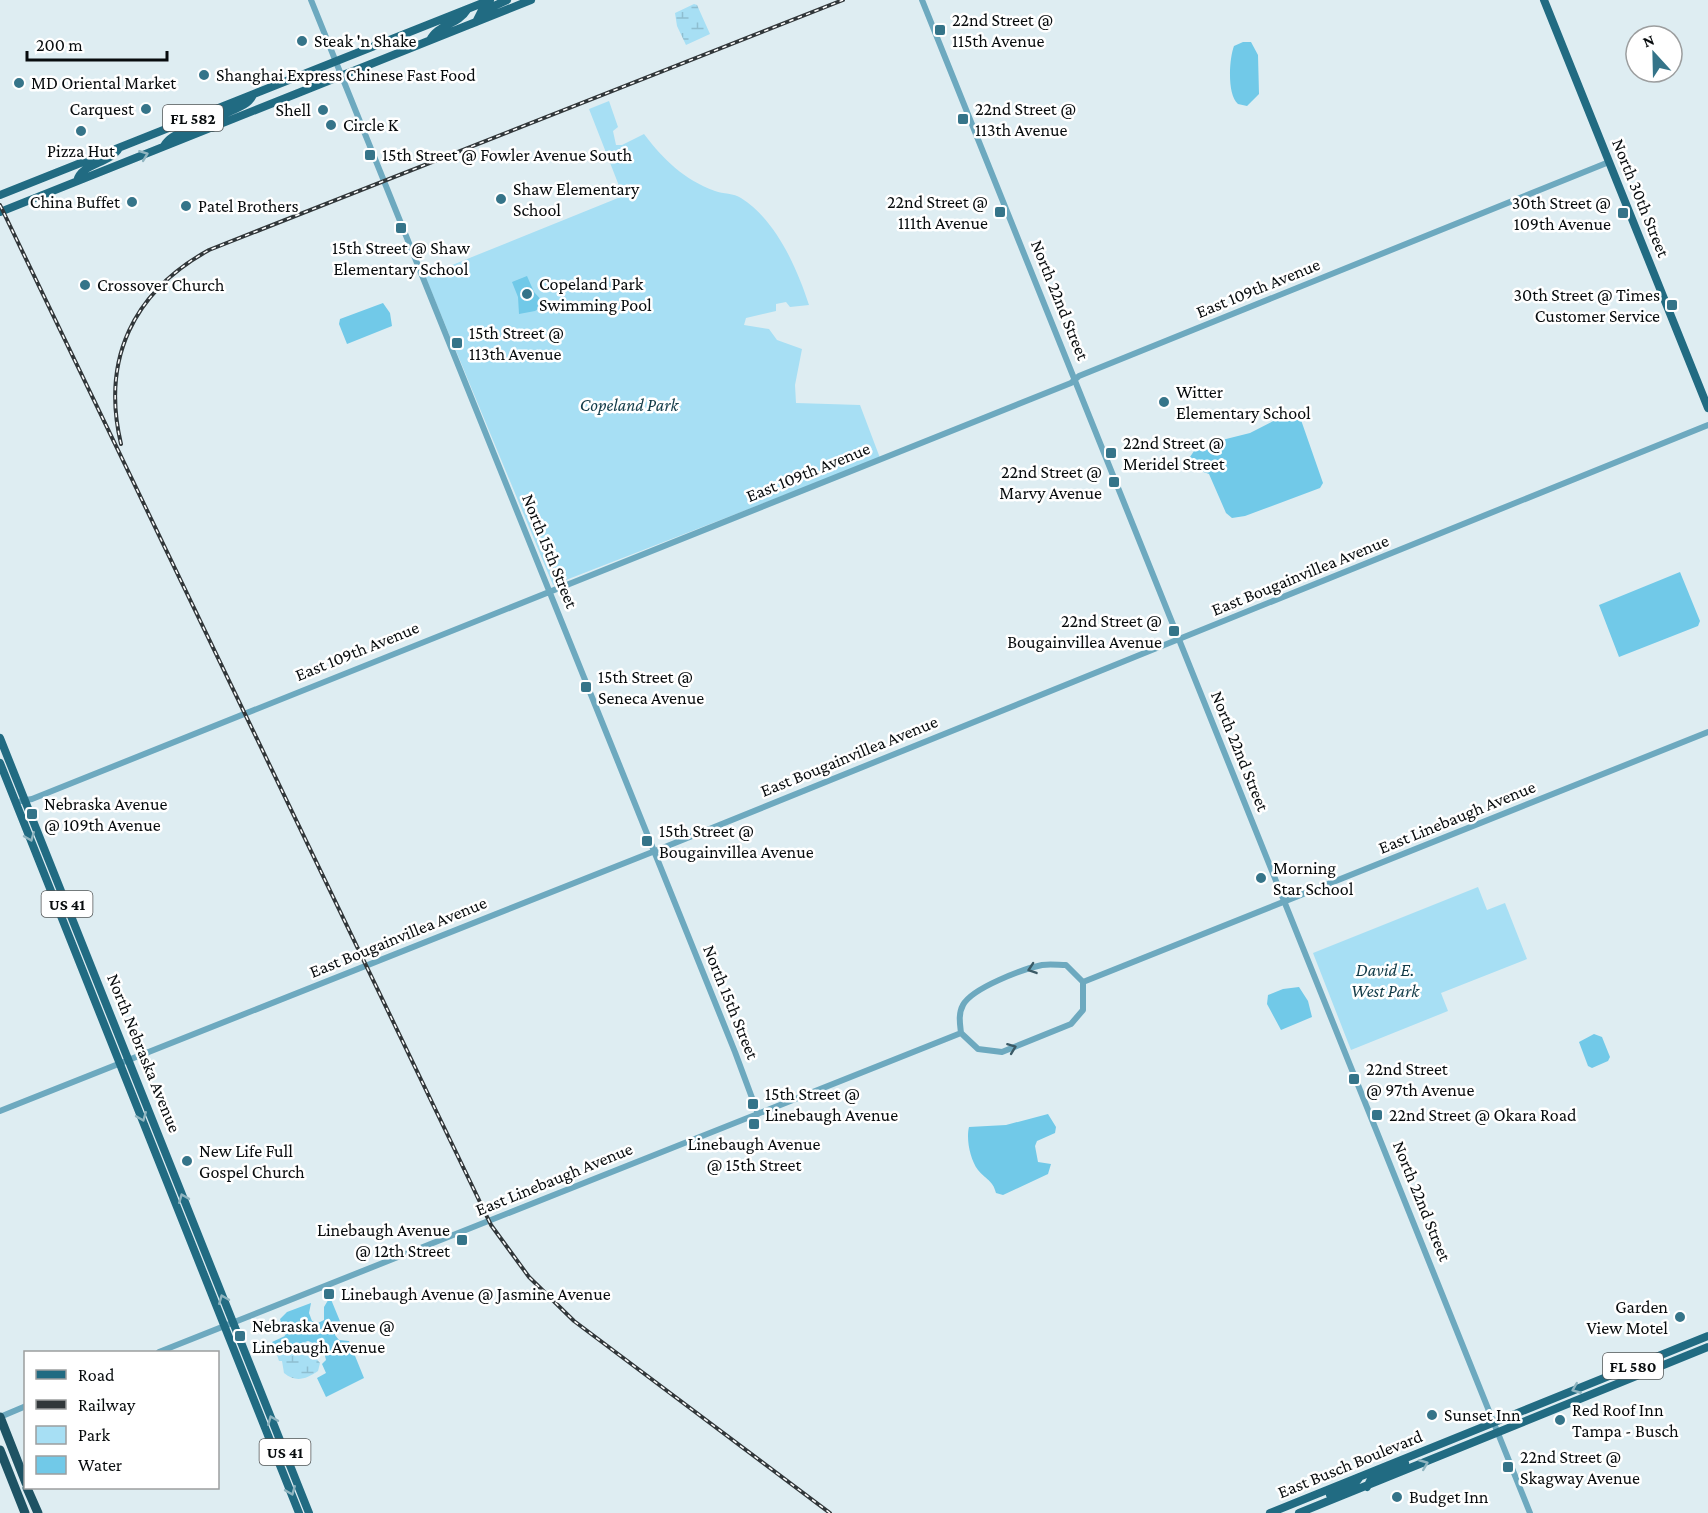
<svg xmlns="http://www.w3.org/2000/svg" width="1708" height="1513" font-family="'Crimson Pro',serif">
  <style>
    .wetland { fill: url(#wetland-marsh) }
    .park { fill: #a7dff4 }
    .water { fill: #71c9e8 }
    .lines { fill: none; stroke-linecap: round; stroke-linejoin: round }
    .minor { stroke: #6da9bf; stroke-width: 6 }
    .major { stroke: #216b82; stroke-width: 8 }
    .highway { stroke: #1e5364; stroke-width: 9 }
    .rail-casing { stroke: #31373a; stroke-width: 4 }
    .rail { stroke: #fff; stroke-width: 1.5; stroke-dasharray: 4.5; stroke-linecap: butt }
    .oneway { stroke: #90b5c0 }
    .oneway2 { stroke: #3a5a66 }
    .poi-dot { fill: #357489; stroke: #fff; stroke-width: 2 }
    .labels { text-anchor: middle; stroke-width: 5; stroke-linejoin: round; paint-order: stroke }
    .shield { fill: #fff; stroke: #525556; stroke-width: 1.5 }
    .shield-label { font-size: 16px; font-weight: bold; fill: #080c0e }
    .poi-label { font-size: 18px; fill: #080c0e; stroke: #fff; text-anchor: start }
    .street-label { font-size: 18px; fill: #080c0e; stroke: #fff }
    .park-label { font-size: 18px; font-style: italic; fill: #123b48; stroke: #fff }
  </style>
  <defs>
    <pattern id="wetland-marsh" width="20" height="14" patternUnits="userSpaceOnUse" patternTransform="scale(1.5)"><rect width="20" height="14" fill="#a7dff4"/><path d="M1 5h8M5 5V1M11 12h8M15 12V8" fill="none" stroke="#8ebed0"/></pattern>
  </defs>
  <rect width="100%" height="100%" fill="#deedf2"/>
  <path class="wetland" d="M694 4 697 5 710 34 686 45 677 26 675 13Z
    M299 1342 313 1343 317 1350 315 1357 320 1363 318 1371C306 1379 296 1383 284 1373L282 1361H279L276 1352Z"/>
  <path class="park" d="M609 101 618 127 613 131 616 145H622L644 134C664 160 683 179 715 191 723 194 734 193 741 198 776 220 797 268 809 305L790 307 786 302 776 304V311L746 318 744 325 769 329 777 340 802 349 795 385 796 403 860 405 880 458 553 585 425 276 623 196 589 109Z
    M1478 887 1487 910 1505 903 1527 959 1441 993 1448 1011 1351 1050 1313 953Z"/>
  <path class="water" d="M1243 42H1251L1258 55 1259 94 1247 106 1238 104C1227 95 1229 59 1234 46Z
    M527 276 534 292 545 304 535 311 519 314 518 297 512 282Z
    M383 303 390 313 392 326 347 344 339 324 340 319Z
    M1295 416 1301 420 1323 483 1320 488 1245 516 1232 518 1226 513 1209 474 1193 468 1190 457 1194 451 1222 440 1250 433 1281 417Z
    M1680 572 1700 621 1698 626 1619 657 1599 605Z
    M1299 987 1308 1001 1312 1017 1281 1030 1267 1004 1268 995 1283 989Z
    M1594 1034 1602 1037 1610 1057 1608 1061 1592 1068 1588 1066 1579 1042Z
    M1048 1114 1056 1127 1055 1133 1037 1141 1035 1146 1038 1162 1051 1164 1048 1174 1003 1195 996 1193C993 1180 985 1179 978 1170 970 1159 966 1139 969 1127L1006 1125Z
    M330 1297 342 1326 335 1331V1335L339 1340 349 1341 364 1378 326 1397 317 1378 326 1373 322 1364 326 1360 324 1352 315 1349 313 1343 308 1341 276 1352 272 1342 285 1336 280 1319 287 1312 311 1303 309 1313 312 1321 318 1323 324 1320V1307Z"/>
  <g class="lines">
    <path class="minor" d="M311 0 735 1052 758 1114
      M922 0 1530 1513
      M21 801 32 799 1071 383 1079 376 1609 162
      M1083 982 1708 732
      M961 1033 978 1049 1002 1052 1071 1024 1083 1010V982
      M961 1033C960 1024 958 1014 963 1005 972 988 1023 969 1042 965 1050 964 1059 965 1066 965L1083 982
      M0 1111 655 851 1708 425
      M159 1352 961 1033
      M0 1417 26 1406"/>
    <path class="major" d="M1544 0 1708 408
      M476 22 481 12 507 0
      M430 40C438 24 458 25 467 10
      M212 128C216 109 244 113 253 95
      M164 146C173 130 197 132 204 114
      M77 181C81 163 110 164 119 148
      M0 195 490 0
      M0 212 531 0
      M0 738 309 1513
      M0 763 299 1513
      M1367 1487 1371 1479 1405 1463
      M1330 1495 1353 1486 1359 1478
      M1270 1513 1708 1336
      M1299 1513 1708 1347"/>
    <path class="highway" d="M0 1417 26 1483
      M0 1450 25 1513
      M27 1488 38 1513"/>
    <g class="rail-casing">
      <path id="rail" d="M0 205 491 1225 529 1277 574 1321 830 1513
        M121 444C101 359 133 292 209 250L843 0"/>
    </g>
    <use href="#rail" class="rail"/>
  </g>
  <defs><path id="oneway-chevron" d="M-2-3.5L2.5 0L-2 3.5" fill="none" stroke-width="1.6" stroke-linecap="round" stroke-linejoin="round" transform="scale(1.5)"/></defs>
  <g class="oneway">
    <use href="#oneway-chevron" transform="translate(144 155) rotate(-21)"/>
    <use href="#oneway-chevron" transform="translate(30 837) rotate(68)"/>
    <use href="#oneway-chevron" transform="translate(142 1117) rotate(68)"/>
    <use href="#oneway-chevron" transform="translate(183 1198) rotate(-112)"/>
    <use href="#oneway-chevron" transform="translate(223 1299) rotate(-112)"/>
    <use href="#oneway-chevron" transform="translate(1576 1389) rotate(158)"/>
    <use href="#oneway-chevron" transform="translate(272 1420) rotate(-112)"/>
    <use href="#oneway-chevron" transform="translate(1424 1464) rotate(-22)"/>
    <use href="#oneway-chevron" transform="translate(291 1491) rotate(68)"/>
  </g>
  <g class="oneway2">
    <use href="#oneway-chevron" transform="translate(1032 969) rotate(161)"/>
    <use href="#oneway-chevron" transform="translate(1012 1048) rotate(-21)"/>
  </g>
  <g class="poi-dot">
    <rect x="934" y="24" width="12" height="12" rx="3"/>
    <circle cx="302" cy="41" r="6"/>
    <circle cx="204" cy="75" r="6"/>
    <circle cx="19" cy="83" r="6"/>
    <circle cx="146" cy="109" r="6"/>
    <circle cx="323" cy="110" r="6"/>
    <rect x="957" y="113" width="12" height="12" rx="3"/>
    <circle cx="331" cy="125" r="6"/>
    <circle cx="81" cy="131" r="6"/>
    <rect x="364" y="149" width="12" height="12" rx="3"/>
    <circle cx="501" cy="199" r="6"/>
    <circle cx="132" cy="202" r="6"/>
    <circle cx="186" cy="206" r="6"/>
    <rect x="994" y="206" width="12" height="12" rx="3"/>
    <rect x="1617" y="207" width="12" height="12" rx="3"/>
    <rect x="395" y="222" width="12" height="12" rx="3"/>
    <circle cx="85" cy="285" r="6"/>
    <circle cx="527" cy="294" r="6"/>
    <rect x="1666" y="299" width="12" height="12" rx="3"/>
    <rect x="451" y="337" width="12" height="12" rx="3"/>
    <circle cx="1164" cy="402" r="6"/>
    <rect x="1105" y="447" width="12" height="12" rx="3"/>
    <rect x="1108" y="476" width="12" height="12" rx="3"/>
    <rect x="1168" y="625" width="12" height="12" rx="3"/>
    <rect x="580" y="681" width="12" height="12" rx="3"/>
    <rect x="26" y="808" width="12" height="12" rx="3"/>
    <rect x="641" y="835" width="12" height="12" rx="3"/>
    <circle cx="1261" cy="878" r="6"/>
    <rect x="1348" y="1073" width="12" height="12" rx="3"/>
    <rect x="747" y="1098" width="12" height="12" rx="3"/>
    <rect x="1371" y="1109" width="12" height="12" rx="3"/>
    <rect x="748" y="1118" width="12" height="12" rx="3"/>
    <circle cx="187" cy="1161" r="6"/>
    <rect x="456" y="1234" width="12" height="12" rx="3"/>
    <rect x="323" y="1288" width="12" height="12" rx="3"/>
    <circle cx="1680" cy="1317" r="6"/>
    <rect x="234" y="1330" width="12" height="12" rx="3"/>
    <circle cx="1432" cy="1415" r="6"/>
    <circle cx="1560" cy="1420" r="6"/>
    <rect x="1502" y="1461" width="12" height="12" rx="3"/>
    <circle cx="1397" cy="1497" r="6"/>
  </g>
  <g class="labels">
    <g class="shield">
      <rect x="163" y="105" width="60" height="26" rx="4.5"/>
      <rect x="41.5" y="891" width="51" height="26" rx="4.5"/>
      <rect x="1603" y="1353" width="60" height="26" rx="4.5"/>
      <rect x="259.5" y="1439" width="51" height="26" rx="4.5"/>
    </g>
    <g class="shield-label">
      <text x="193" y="124">FL 582</text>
      <text x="67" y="910">US 41</text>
      <text x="1633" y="1372">FL 580</text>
      <text x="285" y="1458">US 41</text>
    </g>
    <g class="poi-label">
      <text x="952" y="26">22nd Street @<tspan x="952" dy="21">115th Avenue</tspan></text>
      <text x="314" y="47">Steak 'n Shake</text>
      <text x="216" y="81">Shanghai Express Chinese Fast Food</text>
      <text x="31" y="89">MD Oriental Market</text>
      <text x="134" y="115" text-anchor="end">Carquest</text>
      <text x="975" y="115">22nd Street @<tspan x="975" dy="21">113th Avenue</tspan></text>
      <text x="311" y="116" text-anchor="end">Shell</text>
      <text x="343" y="131">Circle K</text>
      <text x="81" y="157" text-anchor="middle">Pizza Hut</text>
      <text x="382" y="161">15th Street @ Fowler Avenue South</text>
      <text x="513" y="195">Shaw Elementary<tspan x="513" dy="21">School</tspan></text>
      <text x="120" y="208" text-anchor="end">China Buffet</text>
      <text x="988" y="208" text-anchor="end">22nd Street @<tspan x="988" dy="21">111th Avenue</tspan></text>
      <text x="1611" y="209" text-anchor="end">30th Street @<tspan x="1611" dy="21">109th Avenue</tspan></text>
      <text x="198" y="212">Patel Brothers</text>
      <text x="401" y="254" text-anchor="middle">15th Street @ Shaw<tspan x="401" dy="21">Elementary School</tspan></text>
      <text x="539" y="290">Copeland Park<tspan x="539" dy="21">Swimming Pool</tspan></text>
      <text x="97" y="291">Crossover Church</text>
      <text x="1660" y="301" text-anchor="end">30th Street @ Times<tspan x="1660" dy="21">Customer Service</tspan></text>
      <text x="469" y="339">15th Street @<tspan x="469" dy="21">113th Avenue</tspan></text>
      <text x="1176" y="398">Witter<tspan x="1176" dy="21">Elementary School</tspan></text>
      <text x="1123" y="449">22nd Street @<tspan x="1123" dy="21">Meridel Street</tspan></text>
      <text x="1102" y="478" text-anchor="end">22nd Street @<tspan x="1102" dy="21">Marvy Avenue</tspan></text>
      <text x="1162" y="627" text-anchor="end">22nd Street @<tspan x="1162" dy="21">Bougainvillea Avenue</tspan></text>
      <text x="598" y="683">15th Street @<tspan x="598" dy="21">Seneca Avenue</tspan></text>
      <text x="44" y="810">Nebraska Avenue<tspan x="44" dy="21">@ 109th Avenue</tspan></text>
      <text x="659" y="837">15th Street @<tspan x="659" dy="21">Bougainvillea Avenue</tspan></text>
      <text x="1273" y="874">Morning<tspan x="1273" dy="21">Star School</tspan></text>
      <text x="1366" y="1075">22nd Street<tspan x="1366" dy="21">@ 97th Avenue</tspan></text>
      <text x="765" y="1100">15th Street @<tspan x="765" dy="21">Linebaugh Avenue</tspan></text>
      <text x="1389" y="1121">22nd Street @ Okara Road</text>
      <text x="754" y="1150" text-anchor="middle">Linebaugh Avenue<tspan x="754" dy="21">@ 15th Street</tspan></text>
      <text x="199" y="1157">New Life Full<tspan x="199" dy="21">Gospel Church</tspan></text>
      <text x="450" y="1236" text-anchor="end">Linebaugh Avenue<tspan x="450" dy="21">@ 12th Street</tspan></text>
      <text x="341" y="1300">Linebaugh Avenue @ Jasmine Avenue</text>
      <text x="1668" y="1313" text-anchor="end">Garden<tspan x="1668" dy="21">View Motel</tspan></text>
      <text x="252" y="1332">Nebraska Avenue @<tspan x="252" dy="21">Linebaugh Avenue</tspan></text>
      <text x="1572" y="1416">Red Roof Inn<tspan x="1572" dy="21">Tampa - Busch</tspan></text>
      <text x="1444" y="1421">Sunset Inn</text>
      <text x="1520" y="1463">22nd Street @<tspan x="1520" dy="21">Skagway Avenue</tspan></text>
      <text x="1409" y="1503">Budget Inn</text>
    </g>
    <g class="street-label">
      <text transform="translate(1641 198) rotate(68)" y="6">North 30th Street</text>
      <text transform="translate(1258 288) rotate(-22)" y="6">East 109th Avenue</text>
      <text transform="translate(1060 300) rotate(68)" y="6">North 22nd Street</text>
      <text transform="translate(808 472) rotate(-22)" y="6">East 109th Avenue</text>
      <text transform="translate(550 551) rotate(68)" y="6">North 15th Street</text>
      <text transform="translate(1300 575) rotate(-22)" y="6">East Bougainvillea Avenue</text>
      <text transform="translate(357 651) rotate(-22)" y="6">East 109th Avenue</text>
      <text transform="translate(1240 751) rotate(68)" y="6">North 22nd Street</text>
      <text transform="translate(849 756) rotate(-22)" y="6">East Bougainvillea Avenue</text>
      <text transform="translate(1457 817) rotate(-22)" y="6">East Linebaugh Avenue</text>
      <text transform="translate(398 937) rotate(-22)" y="6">East Bougainvillea Avenue</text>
      <text transform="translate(731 1002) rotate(68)" y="6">North 15th Street</text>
      <text transform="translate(144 1053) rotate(68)" y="6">North Nebraska Avenue</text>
      <text transform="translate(554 1179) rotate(-22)" y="6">East Linebaugh Avenue</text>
      <text transform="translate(1422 1201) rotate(68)" y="6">North 22nd Street</text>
      <text transform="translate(1350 1464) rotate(-22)" y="6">East Busch Boulevard</text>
    </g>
    <g class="park-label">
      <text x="629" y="411">Copeland Park</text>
      <text x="1385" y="976">David E.<tspan x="1385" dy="21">West Park</tspan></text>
    </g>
  </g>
  <rect x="24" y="1351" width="195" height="138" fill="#ffffff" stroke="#9c9e9f" stroke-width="1.5"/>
  <rect x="36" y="1370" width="30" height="9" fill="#216b82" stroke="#9c9e9f" stroke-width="1.5"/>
  <text x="78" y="1381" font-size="18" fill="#080c0e">Road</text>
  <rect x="36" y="1400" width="30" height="9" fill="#31373a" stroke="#9c9e9f" stroke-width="1.5"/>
  <text x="78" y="1411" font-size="18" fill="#080c0e">Railway</text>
  <rect x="36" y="1426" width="30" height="18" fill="#a7dff4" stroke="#9c9e9f" stroke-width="1.5"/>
  <text x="78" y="1441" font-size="18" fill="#080c0e">Park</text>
  <rect x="36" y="1456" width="30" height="18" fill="#71c9e8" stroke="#9c9e9f" stroke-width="1.5"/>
  <text x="78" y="1471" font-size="18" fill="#080c0e">Water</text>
  <g transform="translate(1654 54) rotate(338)"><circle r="28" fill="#ffffff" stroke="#9c9e9f" stroke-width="1.5"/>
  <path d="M0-4.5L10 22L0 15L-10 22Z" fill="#357489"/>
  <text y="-9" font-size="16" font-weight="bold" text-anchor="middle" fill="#080c0e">N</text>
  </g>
  <path d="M27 51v9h140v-9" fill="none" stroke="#080c0e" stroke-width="3"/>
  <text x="36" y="51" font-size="18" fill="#080c0e" stroke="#ffffff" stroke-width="4.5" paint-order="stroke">200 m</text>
</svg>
